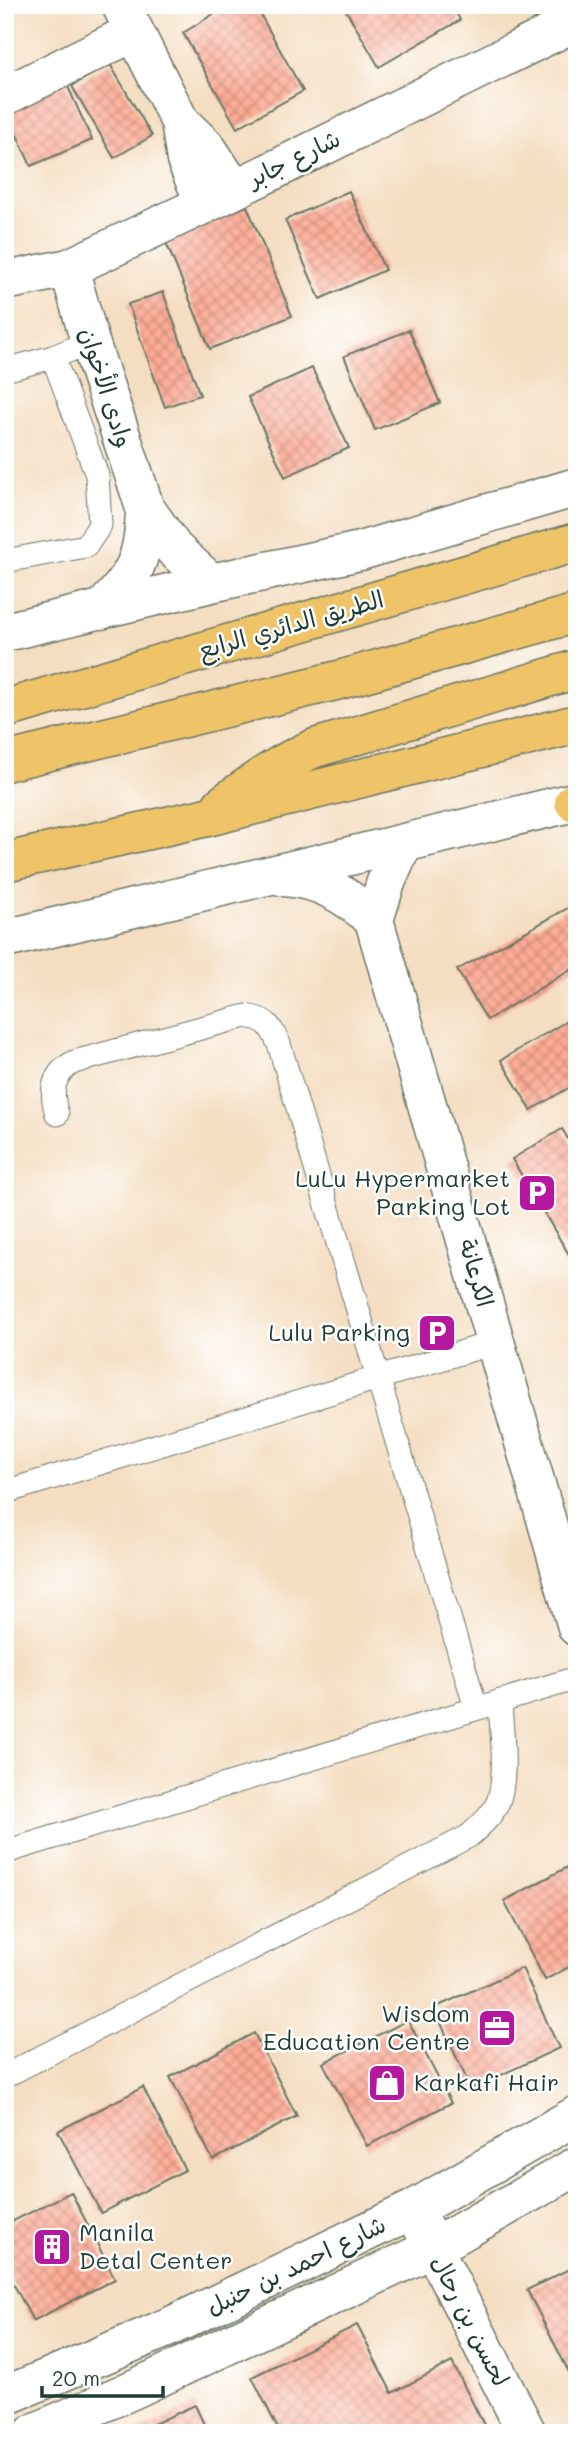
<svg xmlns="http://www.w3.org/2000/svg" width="582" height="2438" font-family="Mali,'Playpen Sans Arabic',sans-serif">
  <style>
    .building { fill: url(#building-cross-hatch) }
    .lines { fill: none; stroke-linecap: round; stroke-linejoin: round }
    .service-casing { stroke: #6a7565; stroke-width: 25 }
    .minor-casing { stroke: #6a7565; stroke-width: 41 }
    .primary-casing { stroke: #6a7565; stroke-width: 41 }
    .service { stroke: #fff; stroke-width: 23 }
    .minor { stroke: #fff; stroke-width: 38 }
    .primary { stroke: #efc469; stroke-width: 38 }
    .labels { text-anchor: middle; stroke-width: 5; stroke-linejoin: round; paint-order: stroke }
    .street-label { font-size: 24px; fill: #1f3d34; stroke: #fff }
    .poi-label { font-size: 24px; fill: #1f3d34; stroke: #fff; text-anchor: end }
  </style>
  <defs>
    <pattern id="building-cross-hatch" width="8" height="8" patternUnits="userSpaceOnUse" patternTransform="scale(1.75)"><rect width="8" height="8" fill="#feab95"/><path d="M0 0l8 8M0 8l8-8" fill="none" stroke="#cd8c7a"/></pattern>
  </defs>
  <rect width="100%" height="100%" fill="#fff"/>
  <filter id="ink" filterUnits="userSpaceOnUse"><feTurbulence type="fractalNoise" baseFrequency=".0143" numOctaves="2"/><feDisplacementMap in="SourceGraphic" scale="14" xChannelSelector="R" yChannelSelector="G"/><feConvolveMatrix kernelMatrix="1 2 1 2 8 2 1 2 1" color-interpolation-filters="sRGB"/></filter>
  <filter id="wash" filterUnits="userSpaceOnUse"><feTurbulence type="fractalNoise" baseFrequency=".00686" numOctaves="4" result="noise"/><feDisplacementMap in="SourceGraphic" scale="28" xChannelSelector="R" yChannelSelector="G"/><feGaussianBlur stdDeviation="1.57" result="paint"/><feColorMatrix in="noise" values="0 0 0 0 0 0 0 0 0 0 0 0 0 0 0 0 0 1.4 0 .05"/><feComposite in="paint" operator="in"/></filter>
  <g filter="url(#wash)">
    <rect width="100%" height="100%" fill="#f4ddc0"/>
    <g id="blocks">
      <path class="building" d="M228 5H255L303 91 237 128 183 33Z
        M343 5H452L460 20 379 67Z
        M110 64 152 136 114 158 72 86Z
        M65 80 92 140 31 166 5 109Z
        M349 191 385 270 320 299 285 220Z
        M247 206 292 316 210 349 165 240Z
        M163 292 200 395 165 407 128 304Z
        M409 330 440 403 375 430 344 356Z
        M312 368 349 448 285 477 248 397Z
        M577 903V966L487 1020 457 970Z
        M577 1015V1083L531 1110 501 1060Z
        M562 1129 577 1153V1268L512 1159Z
        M577 1862V1963L545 1980 504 1901Z
        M522 1968 559 2048 471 2089 434 2008Z
        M408 2020 451 2103 367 2146 323 2063Z
        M254 2033 297 2116 213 2160 170 2077Z
        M143 2087 185 2170 101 2213 58 2131Z
        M71 2192 115 2279 33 2321 5 2268V2225Z
        M577 2265V2388L527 2290Z
        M357 2325 392 2393 452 2362 488 2433H387L385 2429 376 2433H280L252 2377Z
        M195 2405 208 2433H134Z"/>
    </g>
  </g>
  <g filter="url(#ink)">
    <use href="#blocks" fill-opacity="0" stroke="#6a7565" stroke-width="2"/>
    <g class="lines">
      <g class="service-casing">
        <path id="service" d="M5 370 53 357 90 342
          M5 561 86 546 100 525 97 475 53 357
          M57 1114C50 1092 52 1074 74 1062L246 1016C267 1019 270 1025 279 1044L476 1708
          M5 1492 496 1342
          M5 1852 577 1678
          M5 2076 469 1836C480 1826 492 1816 498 1802 508 1774 501 1731 500 1701"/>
      </g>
      <g class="minor-casing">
        <path id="minor" d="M121 5 180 122 207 148 233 188
          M5 96 134 32
          M180 122 186 160 205 204
          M69 268 90 342 145 508 174 549 211 583
          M5 281 69 268 205 204 577 21
          M101 610C136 576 144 557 145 508
          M5 632 211 583 360 551 577 487
          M403 844 386 882 374 920 577 1627
          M284 877C321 879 348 896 374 920
          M5 939 574 802
          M421 2224 527 2433
          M5 2396 169 2327 414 2209 577 2115
          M34 2433 132 2390 433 2248 577 2166"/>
      </g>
      <g class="primary-casing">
        <path id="primary" d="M5 709 577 542
          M5 762 339 680 577 613
          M574 802 577 800
          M222 805C252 783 281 762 315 748L577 669
          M5 862 203 818 577 724"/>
      </g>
      <use href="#service" class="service"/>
      <use href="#minor" class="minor"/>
      <use href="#primary" class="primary"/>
    </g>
  </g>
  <defs>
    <g id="parking-square" transform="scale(2.0125)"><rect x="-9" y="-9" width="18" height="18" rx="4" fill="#b5179e" stroke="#fff"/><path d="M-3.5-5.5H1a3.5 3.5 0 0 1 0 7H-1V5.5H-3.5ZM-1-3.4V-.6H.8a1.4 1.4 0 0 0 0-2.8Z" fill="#fff"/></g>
    <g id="office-square" transform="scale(2.0125)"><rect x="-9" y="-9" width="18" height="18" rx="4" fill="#b5179e" stroke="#fff"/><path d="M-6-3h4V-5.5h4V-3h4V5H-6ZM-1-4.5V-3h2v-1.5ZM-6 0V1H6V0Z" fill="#fff"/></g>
    <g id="shop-square" transform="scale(2.0125)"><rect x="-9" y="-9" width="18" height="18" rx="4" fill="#b5179e" stroke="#fff"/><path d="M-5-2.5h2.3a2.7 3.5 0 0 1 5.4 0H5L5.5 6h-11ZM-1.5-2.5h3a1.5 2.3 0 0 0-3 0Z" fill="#fff"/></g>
    <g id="building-square" transform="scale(2.0125)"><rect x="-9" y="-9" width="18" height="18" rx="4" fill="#b5179e" stroke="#fff"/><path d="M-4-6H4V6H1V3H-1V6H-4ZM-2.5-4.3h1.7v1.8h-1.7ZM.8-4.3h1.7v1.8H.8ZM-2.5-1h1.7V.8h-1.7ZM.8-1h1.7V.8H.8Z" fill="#fff"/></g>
  </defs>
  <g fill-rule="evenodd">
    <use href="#parking-square" x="537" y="1193"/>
    <use href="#parking-square" x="437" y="1333"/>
    <use href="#office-square" x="497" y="2028"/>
    <use href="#shop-square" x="387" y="2083"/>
    <use href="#building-square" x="52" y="2247"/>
  </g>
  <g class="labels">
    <g class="street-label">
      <text transform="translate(294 159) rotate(-26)" y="8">شارع جابر</text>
      <text transform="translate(106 388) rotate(72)" y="8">وادى الأخوان</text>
      <text transform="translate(291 625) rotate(-16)" y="8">الطريق الدائري الرابع</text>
      <text transform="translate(476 1273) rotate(74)" y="8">الكرعانة</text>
      <text transform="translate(296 2266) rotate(-26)" y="8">شارع احمد بن حنبل</text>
      <text transform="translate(470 2321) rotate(63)" y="8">لحسن بن رحال</text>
    </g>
    <g class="poi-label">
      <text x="510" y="1187">LuLu Hypermarket<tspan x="510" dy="28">Parking Lot</tspan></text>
      <text x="410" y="1341">Lulu Parking</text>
      <text x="470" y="2022">Wisdom<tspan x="470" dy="28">Education Centre</tspan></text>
      <text x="414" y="2091" text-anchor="start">Karkafi Hair</text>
      <text x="79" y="2241" text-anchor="start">Manila<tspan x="79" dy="28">Detal Center</tspan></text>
    </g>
  </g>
  <rect width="582" height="2438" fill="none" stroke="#fff" stroke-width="28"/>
  <path d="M42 2386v10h121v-10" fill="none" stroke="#1f3d34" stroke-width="3.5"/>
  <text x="52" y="2386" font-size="21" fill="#1f3d34" stroke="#ffffff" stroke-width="5" paint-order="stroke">20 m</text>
</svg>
